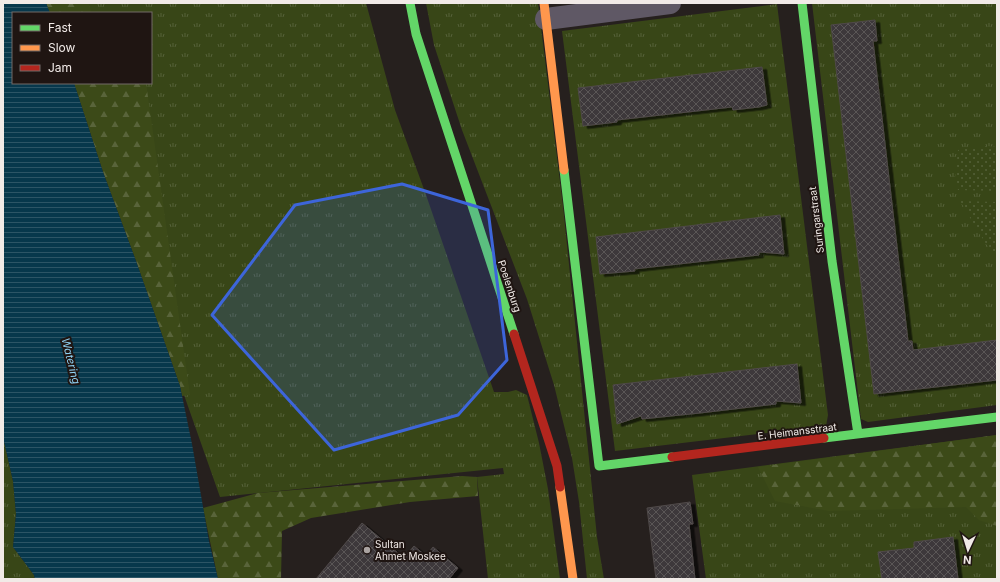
<svg xmlns="http://www.w3.org/2000/svg" width="1000" height="582" font-family="Inter,sans-serif">
  <style>
    .grass { fill: url(#grass-tufts) }
    .forest { fill: url(#forest-firs) }
    .park { fill: url(#park-dots) }
    .water { fill: url(#water-rules) }
    .building { fill: url(#building-cross-hatch); stroke: #4f4949; filter: url(#shadow) }
    .lines { fill: none; stroke-linecap: round; stroke-linejoin: round }
    .street { stroke: #5f5865; stroke-width: 22 }
    .fast { stroke: #63d668; stroke-width: 9 }
    .slow { stroke: #ff974d; stroke-width: 9 }
    .jam { stroke: #b3261e; stroke-width: 9 }
    .marked { fill: #3d65da; fill-opacity: 0.2; stroke: #3d65da; stroke-width: 3; stroke-linejoin: round }
    .poi-dot { fill: #aaa3a1; stroke: #1f1512; stroke-width: 1.5 }
    .labels { text-anchor: middle; stroke-width: 4; stroke-linejoin: round; paint-order: stroke }
    .street-label { font-size: 10px; fill: #f1eae7; stroke: #1f1512 }
    .poi-label { font-size: 10px; fill: #f1eae7; stroke: #1f1512; text-anchor: start }
    .water-label { font-size: 11px; font-style: italic; fill: #90d2f4; stroke: #1f1512 }
  </style>
  <defs>
    <pattern id="grass-tufts" width="24" height="20" patternUnits="userSpaceOnUse"><rect width="24" height="20" fill="#384617"/><path d="M3 7l-1-3M5 7V3M7 7l1-3M15 17l-1-3M17 17v-4M19 17l1-3" fill="none" stroke="#556139"/></pattern>
    <pattern id="forest-firs" width="22" height="20" patternUnits="userSpaceOnUse"><rect width="22" height="20" fill="#3c4a18"/><path d="M5 1l3.5 6h-7zM16 11l3.5 6h-7z" fill="#59643a"/></pattern>
    <pattern id="park-dots" width="8" height="8" patternUnits="userSpaceOnUse"><rect width="8" height="8" fill="#384617"/><path d="M2 2h.1M6 6h.1" fill="none" stroke="#556139" stroke-width="1.8" stroke-linecap="round"/></pattern>
    <pattern id="water-rules" width="6" height="5" patternUnits="userSpaceOnUse"><rect width="6" height="5" fill="#07384c"/><path d="M0 2.5h6" fill="none" stroke="#2c5566"/></pattern>
    <pattern id="building-cross-hatch" width="8" height="8" patternUnits="userSpaceOnUse"><rect width="8" height="8" fill="#3e393a"/><path d="M0 0l8 8M0 8l8-8" fill="none" stroke="#5a5656"/></pattern>
    <filter id="shadow"><feDropShadow dx="4.5" dy="2.5" stdDeviation="0" flood-color="#0009"/></filter>
  </defs>
  <rect width="100%" height="100%" fill="#26201e"/>
  <path class="grass" d="M46 3H366L395 110 425 192 494 392H508L516 390 527 395 539 443 548 489 560 579H488L477 477 504 474 503 468 220 497 74 83H151V13H50Z
    M426 3H538L563 206 597 537 604 579H587L579 502 572 458 554 385 527 299 462 130 434 45Z
    M812 3H997V405L868 422 861 419Z
    M777 4 828 415 826 426 615 451 562 31Z
    M997 435V579H706L692 475Z
    M3 437 13 481 16 514 13 547 34 575 35 579 3 578Z"/>
  <path class="forest" d="M46 3H89L91 13H50Z
    M74 83H146L190 395 182 396 180 386 136 261 103 172Z
    M997 435V526L979 520 966 507 829 511 775 501 758 467Z
    M462 476 477 477 478 496 410 502 311 518 282 531 281 579H218L203 508 258 493Z"/>
  <path class="park" d="M987 146 997 147V191L958 190 955 178 958 150Z
    M960 201 997 202V259L986 244Z"/>
  <path class="water" d="M3 3H46L50 13H13V83H74L103 172 136 261 180 386 192 444 209 541 218 579H35L34 575 13 547 16 514 13 481 3 437Z"/>
  <path class="building" d="M875 20 877 41H873L908 341H912L913 350 997 340V380L874 394 831 25Z
    M762 67 767 105 759 107 733 110 732 107 617 120V122L583 126 578 88Z
    M780 215 784 254 759 252V255L634 269 635 271 600 274 596 237Z
    M797 364 801 403 776 401V404L700 413 642 419 641 416 617 424 613 385Z
    M690 502 693 524H689L695 579H656L647 508Z
    M362 523 404 558 414 546 426 556 433 547 458 568 449 579H316Z
    M953 537 958 579H882L878 552 914 548V542Z"/>
  <g class="lines">
    <path class="street" d="M546 19 670 3"/>
    <path class="fast" d="M410 3 416 34 514 334
      M802 3 832 261 858 434
      M564 170 599 466 672 457
      M824 438 997 417"/>
    <path class="slow" d="M544 3 564 170
      M560 487 573 579"/>
    <path class="jam" d="M514 334 557 466 560 487
      M672 457 824 438"/>
  </g>
  <path class="marked" d="M402 184 488 210 507 360 458 415 334 450 212 315 295 205Z"/>
  <circle class="poi-dot" cx="367" cy="550" r="4"/>
  <g class="labels">
    <g class="street-label">
      <text transform="translate(816 220) rotate(-97)" y="4">Suringarstraat</text>
      <text transform="translate(510 286) rotate(72)" y="4">Poelenburg</text>
      <text transform="translate(797 431) rotate(-7)" y="4">E. Heimansstraat</text>
    </g>
    <g class="poi-label">
      <text x="375" y="548">Sultan<tspan x="375" dy="12">Ahmet Moskee</tspan></text>
    </g>
    <g class="water-label">
      <text transform="translate(71 361) rotate(76)" y="4">Watering</text>
    </g>
  </g>
  <rect width="1000" height="582" fill="none" stroke="#f1eae7" stroke-width="8"/>
  <rect x="12" y="12" width="140" height="72" fill="#1f1512" stroke="#736a67"/>
  <rect x="20" y="25" width="20" height="6" fill="#63d668" stroke="#736a67"/>
  <text x="48" y="32" font-size="12" fill="#f1eae7">Fast</text>
  <rect x="20" y="45" width="20" height="6" fill="#ff974d" stroke="#736a67"/>
  <text x="48" y="52" font-size="12" fill="#f1eae7">Slow</text>
  <rect x="20" y="65" width="20" height="6" fill="#b3261e" stroke="#736a67"/>
  <text x="48" y="72" font-size="12" fill="#f1eae7">Jam</text>
  <g transform="translate(968 550) rotate(184)" stroke="#1f1512" stroke-width="3" paint-order="stroke">
  <path d="M0-3L7 15L0 10L-7 15Z" fill="#f1eae7"/>
  <text y="-6" font-size="11" font-weight="bold" text-anchor="middle" fill="#f1eae7">N</text>
  </g>
</svg>
